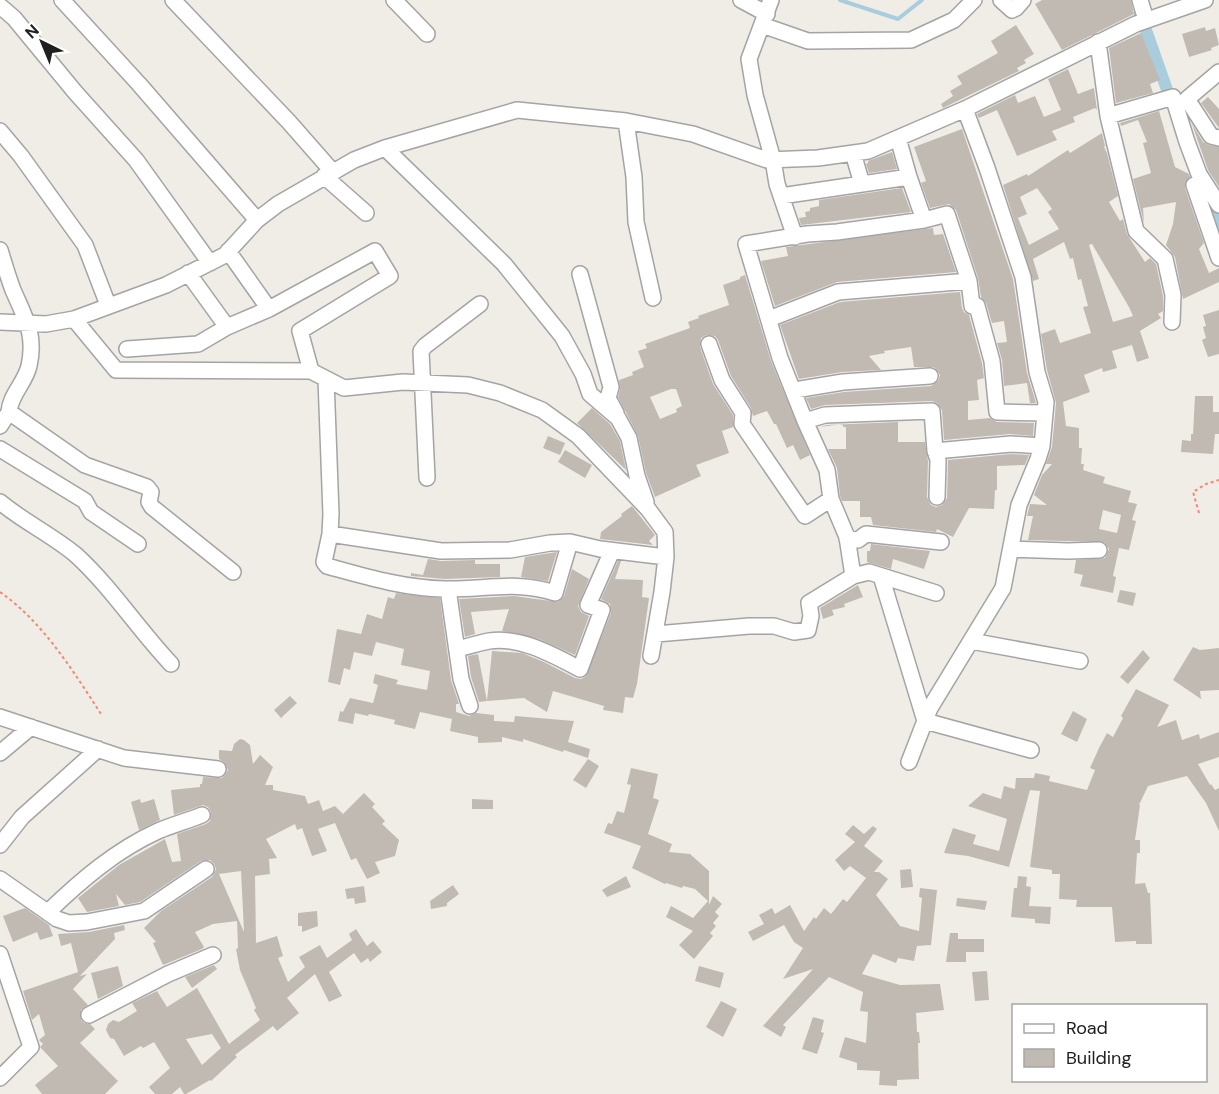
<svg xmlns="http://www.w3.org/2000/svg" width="1219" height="1094" font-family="'DM Sans',sans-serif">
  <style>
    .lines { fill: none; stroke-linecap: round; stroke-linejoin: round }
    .stream { stroke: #a9cddc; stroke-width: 4 }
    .canal { stroke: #a9cddc; stroke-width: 12 }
    .building { fill: #c1bab3; fill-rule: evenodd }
    .minor-casing { stroke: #a4a4a4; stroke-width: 18 }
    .path { stroke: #f58873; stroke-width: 2; stroke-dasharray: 3 3; stroke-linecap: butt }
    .minor { stroke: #fff; stroke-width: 15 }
  </style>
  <rect width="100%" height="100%" fill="#f0ede7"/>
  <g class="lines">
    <path class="stream" d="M840 0 898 19 922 0"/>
    <path class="canal" d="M1140 13 1172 104
      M1201 189 1219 225"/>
  </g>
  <path class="building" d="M1042 0H1131L1134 14 1062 50 1035 4Z
    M1016 25 1034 54 1024 60 1026 63 1017 68 1019 71 943 108 941 104 953 96 950 91 962 84 957 76 998 53 991 41Z
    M1205 27 1206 31 1215 28 1219 45 1211 48 1212 50 1189 57 1182 34Z
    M1141 33 1160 80 1150 84 1153 93 1116 103 1109 48Z
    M1068 69 1078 94 1094 88 1097 110 1095 108 1073 117 1075 122 1052 131 1057 140 1017 156 997 110 979 118 977 114 1015 95 1018 103 1035 96 1044 117 1061 110 1048 79Z
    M1208 97 1219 109V128L1201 103Z
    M1159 111 1175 167 1189 174 1190 177 1185 183V188L1204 243 1199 249 1209 273 1219 268V282L1183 299 1175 257 1166 245 1173 224 1176 202 1143 208 1144 223 1133 179 1151 173 1143 143 1147 142 1138 120 1121 126 1120 123Z
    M1192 124 1203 142 1209 145 1219 147V187L1208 170Z
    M962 129 1013 279 1027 373 1036 403H1030L1027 383 1004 386 1002 360 997 343 1007 342 1004 321 992 323 986 303 981 297 978 278 956 210 949 204 930 208 921 183 926 181 914 147Z
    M1102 133 1105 146 1104 147 1107 153 1118 196 1109 202 1120 221 1123 219 1127 234 1145 262 1150 258 1156 264 1163 296V311L1158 314 1161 318 1140 331 1149 358 1137 362 1132 345 1112 351 1117 368 1103 372 1102 368 1084 375 1090 392 1063 402 1066 426 1079 428V448H1082L1081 464H1084L1083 470 1105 477 1103 483 1131 491 1128 502 1137 504 1132 520 1136 521 1129 550 1119 548 1113 576 1116 577 1113 593 1080 586 1083 575 1074 573 1076 560 1105 558 1109 549 1104 542 1028 540 1033 516H1027L1030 504 1047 505 1034 495 1042 475 1052 464H1046L1052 447 1056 403 1047 370 1041 334 1055 329 1060 343 1091 333 1083 307 1088 306 1081 279 1078 280 1073 258 1070 259 1064 242 1033 259 1039 279 1033 281 1003 185 1027 174 1028 176 1068 150 1070 153ZM1037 188 1052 209 1048 212 1059 229 1029 245 1018 218 1027 214 1020 197ZM1092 244 1129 307 1133 316 1113 322 1089 245ZM1103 510 1121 515 1117 533 1099 529Z
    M892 152 897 169 869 173 866 164 868 163V161Z
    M902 188 911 212 801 225 799 218 806 217 805 212 810 211V208L819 206V200Z
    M933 228 934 235 943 234 956 272 837 282 775 306 761 261 788 256 786 247Z
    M745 275 771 361 810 455 800 460 793 445 787 448 776 424H774L767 411 753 416 751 408 731 376 718 340 715 336 706 335 701 338 700 347 713 384 733 415V427L722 431 729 453 696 465 701 476 655 497 646 473 638 436 618 397 620 389 619 380 633 375 632 372 644 367 638 351 647 348 645 344 690 328 688 322 699 318 698 316 729 305 723 285 740 279V277ZM671 389H676L682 406 676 409 677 412 660 419 650 397Z
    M960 292 962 308 964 312 969 315 982 363 984 378 977 380 979 400 968 401V420L990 418 997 422 1034 423 1033 436 1010 434 944 440 942 410 937 403 932 401 825 405 811 409 806 398 844 392 931 386 938 381 940 375 934 367H914L911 347 884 351 885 353 869 356 881 370 842 372 799 379 780 325 840 302Z
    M1219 310V354L1208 357 1202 340 1206 338 1203 327 1206 326 1203 315Z
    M1195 396H1213V412H1219V434H1215L1213 454 1181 452 1182 440 1191 441V434H1193Z
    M592 408 610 424 620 441 626 470 577 423Z
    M898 422V442H925L928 461 927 497 931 505 936 507 942 505 947 498 948 460 1011 454 1029 455 1025 465 997 466V490H995L994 509 969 508 953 537 937 529 936 532 873 525 871 517H860V501H842L840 496 837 468 828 449H846V427H843V424L820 427 827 425Z
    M548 436 565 443 560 455 543 448Z
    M565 450 592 465 585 478 558 462Z
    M632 506 655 535 649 541 653 545 600 539 601 532 622 516 621 514Z
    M871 544 930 551 924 569 893 559 891 569 867 562V551H870Z
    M557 552 548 581 521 577 525 557Z
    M428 559 441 561 475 560V564H500V577L445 579 411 576V573L423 575Z
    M618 561H621L615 579 643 580 642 597 649 598 637 684 633 698 625 697 623 713 603 710 604 706 553 691 547 712 524 698 487 701 492 651 522 653 544 662 575 678 581 679 586 676 611 613 610 604 601 599Z
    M572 569 589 579 578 606 581 612 589 616 575 655 539 639 502 631 509 609 471 612 475 634 465 637 459 599 514 596 558 602 564 596Z
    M858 585 863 597 844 604 845 607 832 610 834 615 823 619 820 608Z
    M1120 590 1136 593 1133 606 1117 602Z
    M396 593 440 598 451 680 459 704H456V712L469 716 476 713 494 715V721L514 722 515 716 574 721 568 742 590 749 588 758 564 750 563 752 523 739V742L502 737V742L478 743V737L450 731 452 719 420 712 415 729 394 724 395 720 369 714 368 716 355 713 353 724 338 721 340 711 343 712 350 698 373 703 378 685 373 683 375 674 398 680 396 684 427 690 430 671 401 665 404 649 376 642 372 656 354 652 350 670 344 668 340 685 328 682 337 629 361 634 367 614 382 619 388 597 394 599Z
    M1193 647 1200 650 1219 648V690L1200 691 1201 699 1173 680Z
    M1143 650 1150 658 1128 684 1120 677Z
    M478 654 487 701 479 702 471 677 468 656Z
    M1136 689 1169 705 1157 727 1176 720 1182 740 1199 734 1200 739 1219 732V757L1198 764 1210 785 1211 784 1215 790 1219 788V831L1206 803 1187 776 1148 786 1139 805H1140L1135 840H1140V853H1137L1135 884 1145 883 1148 893H1150L1152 944H1136V941L1115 942 1112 907H1076L1077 900 1059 899 1060 874H1052V870L1030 867 1040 791 1030 790 1009 867 968 856 944 853 953 828 976 835 973 844 999 851 1007 819 968 806 983 793 1001 799 1004 786 1015 789 1016 778H1034L1035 773 1050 776 1049 781 1087 790 1095 770 1090 768 1099 748 1107 733 1113 737 1123 718 1121 716Z
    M290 696 297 703 281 718 274 710Z
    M1073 711 1087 719 1077 742 1061 734Z
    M240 739 244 740 250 745 253 764 260 755 273 767 265 785H273V790L305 796 308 804 319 800 323 811 335 806 343 814 364 793 375 804 372 807 385 821 382 824 399 840 395 856 375 862 380 873 367 879 356 858 351 860 335 823 318 829 327 851 312 856 302 828 297 830 295 824 266 839 277 858 269 859 270 874 255 876 256 943 277 936 283 956 278 958 288 982 305 967 299 957 320 945 327 958 352 940 349 934 356 929 367 946 373 941 382 952 370 962 368 958 361 963 354 953 329 972 342 996 329 1002 315 974 287 998 299 1013 277 1031 273 1026 235 1055 237 1057 211 1081 210 1080 186 1094H184L180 1087 172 1094H155L149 1087 170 1068 154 1042 143 1048 141 1046 124 1056 114 1039 110 1038 106 1030 108 1024 113 1020 119 1022 137 1011 132 1003 157 991 167 1007 197 988 229 1044 260 1020 254 1010 256 1008 240 970 236 949 238 948 237 921 213 924 195 932 204 947 202 949 163 965 153 943 156 942 144 928 161 911 212 877 216 869 214 864 210 860 201 861 140 902 125 905 116 894 119 906 87 912 78 898 119 865 165 839 172 862 181 861 177 834 206 824 210 821 211 812 208 807 203 805 174 815 171 790 200 787V784H202L203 777 222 778 228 770 224 762 219 759V750L232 751 234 744ZM241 871 244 932 219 874ZM212 1034 221 1048 202 1065 186 1039Z
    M588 759 599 766 586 788 573 780Z
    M631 768 658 774 653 798 659 800 648 834 672 844 669 852 690 854 709 871V905L713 896 722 904 715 912 719 916 713 923 716 926 710 933 713 936 694 959 679 945 693 931 666 917 671 906 693 918 708 901 695 889 683 886 682 888 666 883 665 884 632 868 641 846 604 833 608 823 612 824 617 811 624 813 631 785 627 784Z
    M140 799 141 803 154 799 160 820 139 830 131 802Z
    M472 799 493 800V809H472Z
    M853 825 864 834 873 826 877 829 864 846 883 861 874 872H879L888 879 876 895 900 926 919 931 922 898 919 897 920 888 937 890 931 945 917 946 914 961 898 958 896 963 873 954 862 974 900 985 940 984 944 1010 916 1013 917 1032H919L920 1043H918L919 1079 897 1080V1086L879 1085 880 1071 857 1070V1063L839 1057 845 1037 866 1043 868 1012 860 1011 863 992 829 977 783 1025 786 1027 781 1037 763 1026 813 969 783 979 803 948 794 942 784 925 753 941 748 932 764 924 759 915 772 908 775 914 790 905 804 931 814 917 816 919 824 908 831 914 843 899 847 902 866 878 850 866 844 871 835 860 855 842 845 834Z
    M911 869 913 887 901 888 900 870Z
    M626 876 631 887 607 897 602 890Z
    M1018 876 1027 877 1026 886 1031 887 1029 906 1051 907 1050 924 1035 923V919L1011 917 1014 888H1017Z
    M453 885 459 894 447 903V906L431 909 430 901Z
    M364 886 366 902 355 904 354 898 347 899 345 889Z
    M957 898 987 901 985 910 956 906Z
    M25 908 49 925 53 936 40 940 37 932 13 942 3 916Z
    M317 911 318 926 302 932V926H298V913Z
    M124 925 125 930 114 933 115 939 80 976 87 974 73 989 88 1005 81 1010V1020L84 1023 90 1024 95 1029 80 1043 118 1081 105 1094H42L35 1085 58 1066 40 1047 43 1044 39 1040 45 1035 39 1014 32 1020 23 991 78 972 71 943 61 946 58 934 89 932Z
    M950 933H958V939H984V952H966V962H946Z
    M214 965 217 969 192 988 185 977Z
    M118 966 123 986 98 999 91 973Z
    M699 966 724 973 720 988 695 981Z
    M987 971 989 1000 975 1001 972 972Z
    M721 1001 737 1009 723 1037 706 1027Z
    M813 1017 824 1020 821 1032 824 1033 817 1054 802 1049Z"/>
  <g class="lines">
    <g class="minor-casing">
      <path id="minor" d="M62 0 139 84 257 220
        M173 0 289 122 332 171
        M394 0 427 34
        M741 0 767 14
        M771 0 749 59 755 95 773 160 777 184 795 237
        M1001 0 1012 10 1016 8 1023 0
        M1140 0 1146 20
        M0 6 14 18 75 92 136 160 210 263
        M762 25 808 41 911 40 954 20 974 0
        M1098 42 1108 116 1136 231 1165 259 1173 295 1172 322
        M1219 72 1187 99 1211 136 1219 138
        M1108 116 1173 97 1187 142 1199 174 1219 205
        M626 121 634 177 636 222 653 298
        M0 131 21 156 85 245 108 305
        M385 148 504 264 562 336 583 374 590 394 618 418 629 438 637 476 646 502
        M324 176 366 213
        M909 177 924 220
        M862 184 909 177 898 138
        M1194 185 1219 258
        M781 196 862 184 853 153
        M0 250C4 263 8 277 13 290 25 318 36 334 29 366 25 383 10 395 9 412L85 465 147 487 151 492 149 502 152 507 233 572
        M228 251 269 309 375 251 390 276 300 331 311 371
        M188 273 227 327
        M580 274 611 387 608 398 616 413
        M969 281 972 306H977L992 361 997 412 1045 413
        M74 319 116 370 311 371 344 388 403 382 468 385 500 393 542 410 578 436 648 509 665 532 666 557 662 592 651 656
        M769 319 838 292 969 281 947 214 924 220 837 232 807 234 746 244 780 358 805 421 827 470 831 499 847 537 853 576
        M0 322 46 324 74 319 166 285 225 255 257 220 278 204 354 160 385 148 517 110 626 121 693 134 767 160 818 158 868 151 965 109 1136 24 1205 0
        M709 344 722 380 743 413 742 424 805 516 831 499
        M127 349 198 344 227 327 269 309
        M326 379 331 514 330 534 324 562 327 566C367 577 403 588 445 589 484 590 517 580 555 593L570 542
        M795 390 843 382 930 376
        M805 421 825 415 932 411 935 451 938 460 937 497
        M0 426 9 412
        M0 449 85 501 91 512 138 544
        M935 451 1011 444 1042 446
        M427 478 421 351 425 346 480 304
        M0 502C24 522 52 535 76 555 111 587 138 629 171 664
        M330 534 441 551 510 550 550 543 570 542 600 549 666 557
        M847 539 858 540 866 534 941 542
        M1012 549 1068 551 1099 550
        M881 576 925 721 1031 750
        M448 589 461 679 470 706
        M656 634 749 626H774L794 632 808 630 811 616 809 603 853 576 869 572 936 593
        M971 641 1080 661
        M457 649C467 647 478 643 489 641 520 636 553 655 580 669L602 610 588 605 612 551
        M0 717 124 758 218 769
        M0 753 31 727
        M909 762 930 708 1003 588 1019 505 1038 459 1042 446 1046 402 1037 372 1023 277 987 168 965 109
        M0 845 22 817 98 749
        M0 879 57 919 69 923 87 922 144 911 206 869
        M48 912C80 881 116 850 158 831 172 825 187 821 202 815
        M0 954 31 1047 0 1078
        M89 1015 168 974 213 955"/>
    </g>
    <path class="path" d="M1199 513 1193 492 1206 484 1219 480
      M0 592C43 622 73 671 101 714"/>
    <use href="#minor" class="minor"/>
  </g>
  <rect x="1012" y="1004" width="195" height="78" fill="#ffffff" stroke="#a6a6a6" stroke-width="1.5"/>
  <rect x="1024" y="1024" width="30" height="9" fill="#ffffff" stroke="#a6a6a6" stroke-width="1.5"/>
  <text x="1066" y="1034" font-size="18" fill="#202020">Road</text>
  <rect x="1024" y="1049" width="30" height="18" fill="#c1bab3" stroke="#a6a6a6" stroke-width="1.5"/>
  <text x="1066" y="1064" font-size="18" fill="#202020">Building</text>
  <g transform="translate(42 42) rotate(317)" stroke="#ffffff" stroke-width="4.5" paint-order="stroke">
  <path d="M0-4.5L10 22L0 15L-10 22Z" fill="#202020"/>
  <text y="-9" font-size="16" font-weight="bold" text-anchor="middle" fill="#202020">N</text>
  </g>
</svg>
